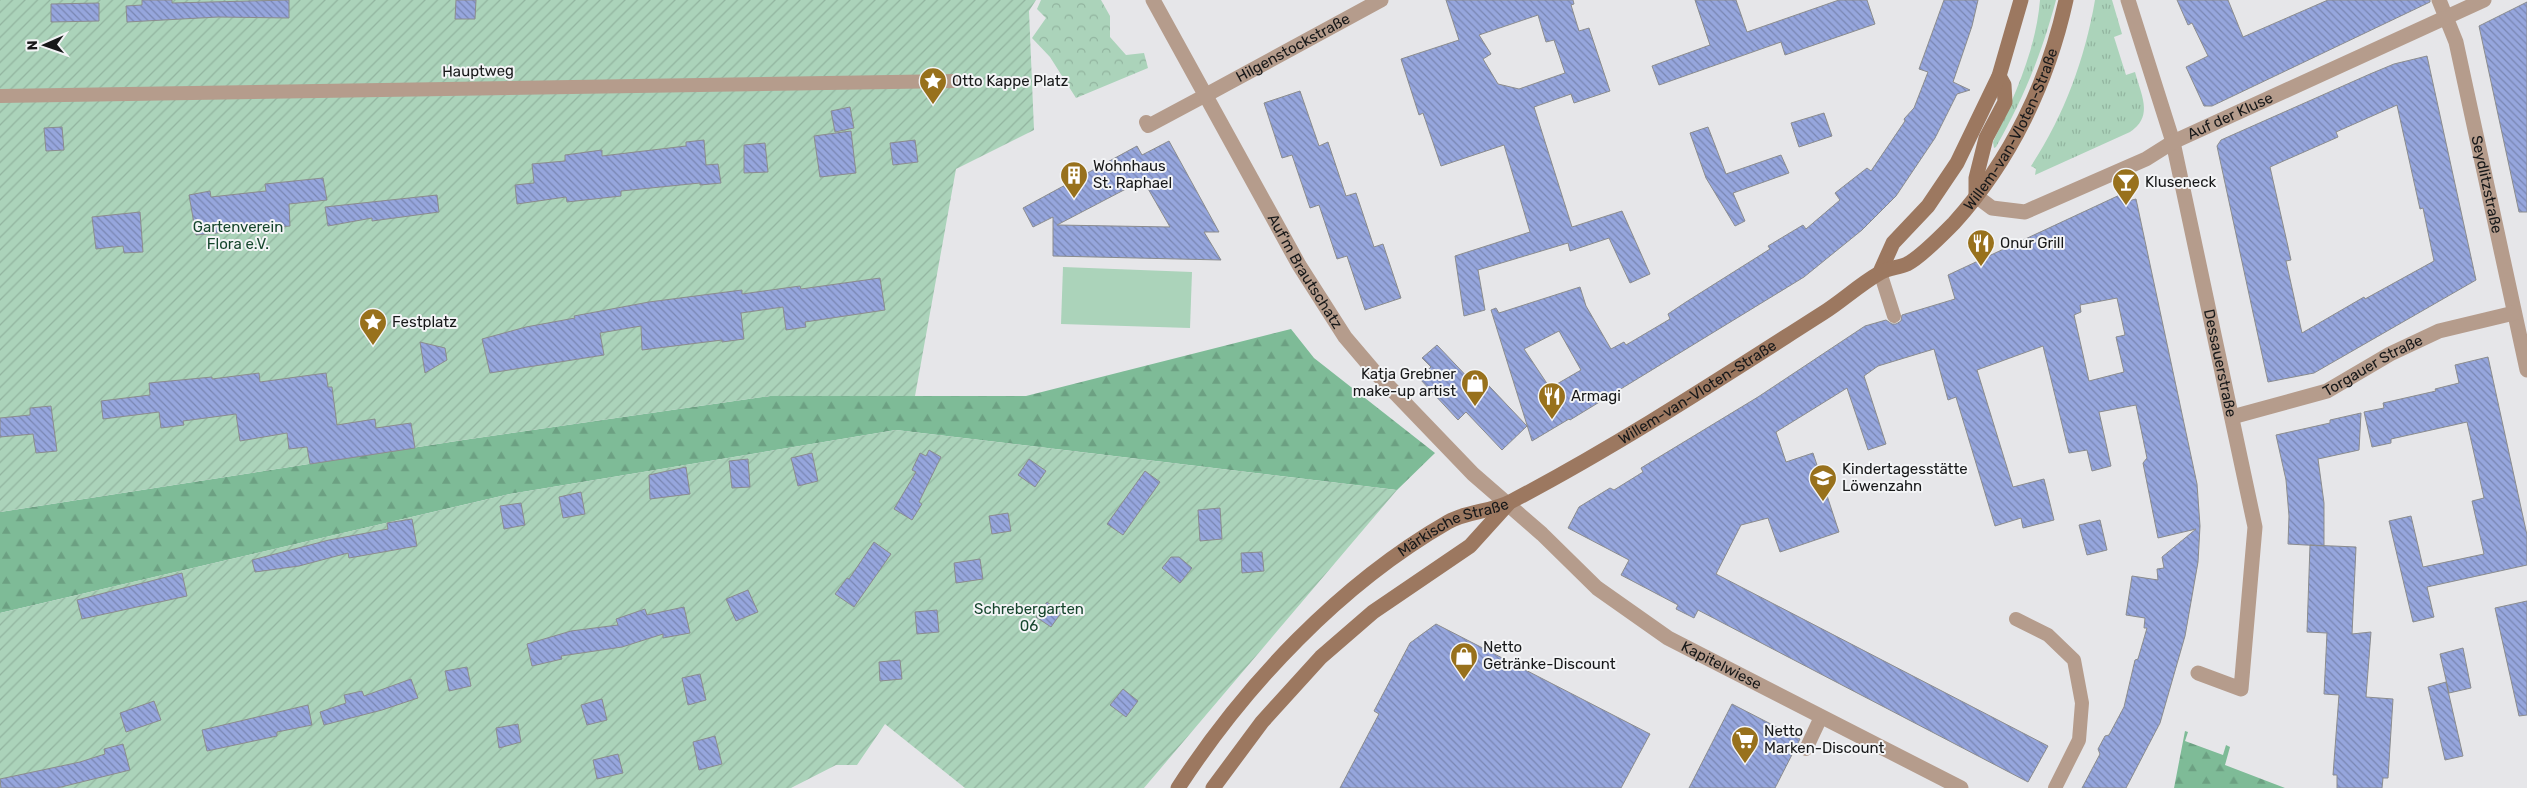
<svg xmlns="http://www.w3.org/2000/svg" width="2527" height="788" font-family="Rubik,sans-serif">
  <style>
    .grass { fill: url(#grass-tufts) }
    .forest { fill: url(#forest-firs) }
    .park { fill: url(#park-crowns) }
    .garden { fill: url(#garden-furrows) }
    .pitch { fill: #abd3ba }
    .building { fill: url(#building-back-hatch); stroke: #8b8c8e; fill-rule: evenodd }
    .lines { fill: none; stroke-linecap: round; stroke-linejoin: round }
    .service { stroke: #b59c8c; stroke-width: 14 }
    .minor { stroke: #b59c8c; stroke-width: 15 }
    .secondary { stroke: #9c7860; stroke-width: 15 }
    .labels { text-anchor: middle; stroke-width: 4; stroke-linejoin: round; paint-order: stroke }
    .street-label { font-size: 15px; fill: #171819; stroke: #f3f4f6 }
    .poi-label { font-size: 15px; fill: #171819; stroke: #f3f4f6; text-anchor: start }
    .park-label { font-size: 15px; fill: #16462d; stroke: #f3f4f6 }
  </style>
  <defs>
    <pattern id="grass-tufts" width="24" height="20" patternUnits="userSpaceOnUse" patternTransform="scale(1.25)"><rect width="24" height="20" fill="#abd3ba"/><path d="M3 7l-1-3M5 7V3M7 7l1-3M15 17l-1-3M17 17v-4M19 17l1-3" fill="none" stroke="#92b49f"/></pattern>
    <pattern id="forest-firs" width="22" height="20" patternUnits="userSpaceOnUse" patternTransform="scale(1.25)"><rect width="22" height="20" fill="#7ebb97"/><path d="M5 1l3.5 6h-7zM16 11l3.5 6h-7z" fill="#6ca082"/></pattern>
    <pattern id="park-crowns" width="20" height="18" patternUnits="userSpaceOnUse" patternTransform="scale(1.25)"><rect width="20" height="18" fill="#abd3ba"/><path d="M2 6a3 3 0 1 1 6 0M12 15a3 3 0 1 1 6 0" fill="none" stroke="#92b49f"/></pattern>
    <pattern id="garden-furrows" width="10" height="10" patternUnits="userSpaceOnUse" patternTransform="scale(1.25)"><rect width="10" height="10" fill="#abd3ba"/><path d="M-1 1l2-2M0 10L10 0M9 11l2-2" fill="none" stroke="#92b49f"/></pattern>
    <pattern id="building-back-hatch" width="6" height="6" patternUnits="userSpaceOnUse" patternTransform="scale(1.25)"><rect width="6" height="6" fill="#96a6dd"/><path d="M-1 5l2 2M0 0l6 6M5-1l2 2" fill="none" stroke="#7986b2"/></pattern>
  </defs>
  <rect width="100%" height="100%" fill="#e6e6e9"/>
  <path class="grass" d="M2040 0H2056C2041 56 2024 97 1996 147L1994 148 1993 142C2014 97 2036 50 2040 0Z
    M2095 0H2112L2122 34 2114 37 2126 75 2135 72C2141 95 2154 116 2130 132L2035 175 2036 169 2031 166C2064 116 2085 59 2095 0Z"/>
  <path class="forest" d="M1291 329 1314 358 1435 453 1397 490 896 430 510 494 0 613V512L463 440 770 396H1026Z
    M2185 731 2188 732 2185 741 2223 755 2226 745 2230 747 2225 765 2285 788H2174Z"/>
  <path class="park" d="M1041 0H1101L1110 16V37L1126 55 1144 53 1148 68 1076 98 1050 57 1032 38 1046 18 1037 9Z"/>
  <path class="garden" d="M0 0H1036L1029 11 1034 130 956 169 915 396H770L463 440 0 512Z
    M896 430 1397 490 1144 788H965L885 724 857 765H836L791 788H0V613L510 494Z"/>
  <path class="pitch" d="M1063 267 1192 272 1190 328 1061 324Z"/>
  <path class="building" d="M142 0H172V3L289 0V18L218 17 127 22 126 6 142 5Z
    M456 0H476L475 19H455Z
    M1446 0H1573L1574 4 1571 5 1579 31 1589 28 1610 91 1574 103 1571 94 1534 107 1572 227 1622 211 1650 274 1630 283 1609 238 1570 251 1568 243 1478 270 1485 310 1464 316 1455 256 1530 232 1504 145 1441 166 1423 113 1419 115 1401 59 1459 40ZM1538 15 1546 42 1554 40 1565 73 1519 89 1498 84 1483 59 1491 54 1479 35Z
    M1695 0H1736L1747 32 1839 0H1867L1875 24 1785 55 1781 42 1659 85 1652 66 1710 45Z
    M1944 0H1978L1972 26 1953 82 1970 90 1957 94 1935 138 1896 196 1862 230 1804 277 1570 420 1569 419 1532 441 1491 310 1496 308 1499 313 1580 287 1586 306 1611 349 1624 342 1626 345 1670 319 1668 314 1686 302 1770 249 1768 246 1803 225 1806 229 1840 200 1835 193 1867 168 1871 171 1905 121 1904 119 1914 108 1928 72 1919 69ZM1559 331 1581 370 1550 388 1524 349Z
    M2177 0H2228L2243 37 2328 0H2430V2L2212 106H2204L2186 67 2208 56 2192 23 2188 25Z
    M2527 2V212H2519L2479 26Z
    M99 3V21L51 22V4Z
    M2427 56 2476 280 2314 373 2268 382 2217 146 2221 140 2370 74 2394 64ZM2397 105 2420 209 2423 208 2434 261 2365 299 2364 297 2302 333 2286 261 2291 260 2270 167 2338 137 2336 132Z
    M1300 91 1319 146 1328 142 1346 196 1356 193 1374 247 1383 244 1401 298 1365 310 1347 256 1337 259 1319 205 1310 208 1292 155 1282 158 1264 103Z
    M850 107 854 128 835 132 831 111Z
    M1824 113 1832 136 1799 147 1791 123Z
    M62 127 64 150 46 151 44 128Z
    M1708 127 1726 174 1781 155 1789 173 1733 193 1745 221 1735 226 1706 178 1690 133Z
    M851 131 856 173 820 177 814 136Z
    M704 140 706 165 718 164 721 183 700 185V183L621 191V196L567 202 566 197 517 204 515 185 534 183 532 164 565 161V155L602 150V156L686 146V142Z
    M915 140 918 162 893 165 890 143Z
    M1169 141 1219 232H1204L1221 260 1053 256V217L1033 227 1023 208 1137 146 1142 155ZM1143 180 1170 227 1057 225Z
    M765 143 768 172 744 173V145Z
    M323 178 327 200 289 204 290 226 196 235 189 195 210 191 211 197 266 191 265 184Z
    M2124 193 2128 201 2136 199 2197 484 2200 526 2198 562 2185 636 2160 723 2126 788H2082L2100 754 2098 749 2105 736 2109 735 2124 707 2135 660 2138 659 2147 628H2144L2145 618 2126 615 2132 576 2158 580 2157 569 2164 568 2162 557 2196 529 2158 538 2143 463 2147 458 2136 405 2099 412 2111 466 2092 471 2087 450 2069 453 2043 346 1977 370 2013 487 2044 479 2054 520 2023 528 2021 518 1995 526 1956 397 1948 400 1934 349 1878 366 1864 376 1886 444 1868 450 1847 388 1776 432 1786 462 1813 453 1839 532 1780 552 1768 518 1741 525 1716 574 2048 746 2028 782 1698 610 1694 618 1676 609 1678 605 1621 575 1629 560 1568 528 1579 507 1610 488 1614 490 1643 472 1641 468 1758 397 1865 326 1886 320 1892 324H1896L1901 321 1902 315 1955 299 1948 275ZM2117 298 2125 335 2116 337 2124 372 2089 381 2074 315 2081 312 2080 305Z
    M437 195 439 212 372 221V218L328 226 325 207Z
    M140 212 143 252 124 253 123 246 96 249 92 217Z
    M880 278 885 310 805 322 806 327 786 330 783 307 741 313 744 339 722 342V340L642 350 641 326 600 333 604 355 490 373 482 339 526 327 575 318 574 316 649 302 742 290V294L800 286 801 289Z
    M420 342 445 348 447 360 425 373Z
    M1437 345 1474 384 1473 369 1527 426 1502 450 1466 412 1458 420 1419 378 1431 367 1422 358Z
    M2488 357 2527 535V565L2427 587 2434 617 2413 622 2389 521 2411 516 2423 567 2484 554 2472 501 2484 498 2467 422 2391 439V443L2372 447 2364 412 2384 408 2383 403 2436 391 2435 389 2459 383 2455 365Z
    M259 373 260 382 326 373 328 387H332L337 425 375 419 376 428 411 423 415 448 310 464 307 447 289 449 287 433 240 441 236 414 183 421 184 425 161 428 159 412 103 419 101 401 150 395 149 383 212 377V379Z
    M51 406 57 451 36 453 33 434 0 437V418L30 415V408Z
    M2361 413 2359 450 2318 459 2324 503V546L2288 544 2289 516 2286 480 2276 435 2330 423V420Z
    M929 450 941 457 919 502 922 504 912 520 894 509 916 472 912 470 920 453 926 456Z
    M812 453 818 481 798 486 791 458Z
    M748 459 750 487 732 488 729 461Z
    M1029 459 1046 471 1035 487 1018 475Z
    M686 467 690 494 650 499 649 475Z
    M1145 471 1160 482 1123 535 1107 524Z
    M581 492 585 514 563 518 559 497Z
    M521 503 525 525 504 529 500 506Z
    M1220 508 1222 539 1200 541 1198 510Z
    M1008 513 1011 531 992 534 989 516Z
    M412 519 417 546 349 558 348 553 299 566 255 572 252 560 329 540 388 529 387 523Z
    M2100 520 2107 550 2087 555 2079 525Z
    M874 542 891 554 854 607 835 594 847 578 849 579Z
    M2310 545 2356 547 2352 634 2371 632 2366 697 2393 699 2388 778H2383L2382 788H2337V775H2333L2339 695 2324 694 2327 633 2307 632Z
    M1262 552 1264 571 1242 573 1241 553Z
    M1171 557H1179L1192 568 1180 583 1162 568Z
    M980 559 983 579 956 583 954 563Z
    M182 573 187 596 82 619 77 600Z
    M748 590 758 612 736 621 726 599Z
    M2527 601V715L2519 716 2495 608Z
    M1047 602 1061 613 1051 627 1036 617Z
    M684 607 690 633 663 638V634L622 647 561 656 562 659 532 666 527 644 571 631 618 625 616 619 645 609 647 615Z
    M937 610 939 632 917 634 915 612Z
    M1436 624 1650 734 1621 788H1340L1379 714 1374 711 1410 643Z
    M2463 648 2471 688 2449 693 2440 654Z
    M900 660 902 679 880 681 879 662Z
    M467 667 471 686 449 691 445 671Z
    M700 674 706 700 688 705 682 678Z
    M411 679 418 698 382 710 324 725 320 712 346 703 344 695 362 691 364 696Z
    M2446 682 2463 756 2445 760 2428 687Z
    M1123 689 1138 701 1126 717 1110 705Z
    M602 699 607 720 587 725 581 705Z
    M154 701 161 720 126 732 120 713Z
    M1732 704 1800 739 1775 788H1689Z
    M308 705 312 725 277 732V736L207 751 202 730Z
    M518 724 521 742 499 748 496 728Z
    M715 736 722 764 699 770 693 742Z
    M123 744 130 770 57 788H1L0 779 80 762 105 754 104 749Z
    M618 754 623 773 597 779 593 760Z"/>
  <g class="lines">
    <path class="service" d="M0 96 956 81
      M1146 122 1148 126 1206 95
      M1880 272 1894 316
      M2016 619 2048 635 2074 660 2082 703 2079 740 2055 788
      M1806 749 1821 717"/>
    <g class="minor">
      <path id="s1" d="M1153 0 1299 265 1345 337 1374 371 1473 474 1542 534 1597 588 1668 638 1961 788"/>
      <path id="s2" d="M2128 0 2173 142 2255 527 2241 689 2198 673"/>
      <path id="s3" d="M2439 0 2456 42 2527 370"/>
      <path id="s4" d="M1206 95 1381 0"/>
      <path id="s5" d="M1976 196 1992 208 2025 212 2146 159 2173 142 2484 0"/>
      <path id="s6" d="M2232 417 2327 391 2390 354 2439 331 2514 313"/>
    </g>
    <g class="secondary">
      <path d="M1976 196V178L1986 138 2005 102 2004 85 1999 76"/>
      <path d="M1880 272 1893 243 1928 206 1957 163 1999 76 2021 0"/>
      <path id="s7" d="M1178 788C1245 685 1340 584 1448 522 1467 511 1492 512 1512 501 1619 445 1721 378 1823 313 1842 301 1859 285 1878 274 1887 268 1898 268 1907 264 1921 257 1943 234 1954 223 2011 160 2048 82 2066 0"/>
      <path d="M1213 788 1262 722 1321 657 1373 612 1470 546 1508 504"/>
    </g>
  </g>
  <defs>
    <g id="sight-pin" transform="scale(1.4375)"><path d="M0 17L-7.5 6A9.5 9.5 0 1 1 7.5 6Z" fill="#98711c" stroke="#f3f4f6"/><path d="M0-6L1.8-2.2L6-1.7L2.9 1.2L3.7 5.4L0 3.3L-3.7 5.4L-2.9 1.2L-6-1.7L-1.8-2.2Z" fill="#fff"/></g>
    <g id="building-pin" transform="scale(1.4375)"><path d="M0 17L-7.5 6A9.5 9.5 0 1 1 7.5 6Z" fill="#98711c" stroke="#f3f4f6"/><path d="M-4-6H4V6H1V3H-1V6H-4ZM-2.5-4.3h1.7v1.8h-1.7ZM.8-4.3h1.7v1.8H.8ZM-2.5-1h1.7V.8h-1.7ZM.8-1h1.7V.8H.8Z" fill="#fff"/></g>
    <g id="bar-pin" transform="scale(1.4375)"><path d="M0 17L-7.5 6A9.5 9.5 0 1 1 7.5 6Z" fill="#98711c" stroke="#f3f4f6"/><path d="M-6-5H6L.8 .8V4.5H3.5V6h-7V4.5H-.8V.8Z" fill="#fff"/></g>
    <g id="restaurant-pin" transform="scale(1.4375)"><path d="M0 17L-7.5 6A9.5 9.5 0 1 1 7.5 6Z" fill="#98711c" stroke="#f3f4f6"/><path d="M-5-6h1v4h1v-4h1v4h1v-4h1v5L-1.5 .5V6h-2V.5L-5-1ZM5-6V6H3V1.5H1.5Q1.5-4 5-6Z" fill="#fff"/></g>
    <g id="shop-pin" transform="scale(1.4375)"><path d="M0 17L-7.5 6A9.5 9.5 0 1 1 7.5 6Z" fill="#98711c" stroke="#f3f4f6"/><path d="M-5-2.5h2.3a2.7 3.5 0 0 1 5.4 0H5L5.5 6h-11ZM-1.5-2.5h3a1.5 2.3 0 0 0-3 0Z" fill="#fff"/></g>
    <g id="school-pin" transform="scale(1.4375)"><path d="M0 17L-7.5 6A9.5 9.5 0 1 1 7.5 6Z" fill="#98711c" stroke="#f3f4f6"/><path d="M0-5L7-2L0 1L-7-2ZM-4 1L0 2.5L4 1V4Q0 6-4 4Z" fill="#fff"/></g>
    <g id="supermarket-pin" transform="scale(1.4375)"><path d="M0 17L-7.5 6A9.5 9.5 0 1 1 7.5 6Z" fill="#98711c" stroke="#f3f4f6"/><path d="M-6-5.5h2.5l.6 2H6L4.5 2H-2.5L-4.4-4H-6ZM-1.5 3.2a1.3 1.3 0 1 0 .1 0ZM3 3.2a1.3 1.3 0 1 0 .1 0Z" fill="#fff"/></g>
  </defs>
  <g fill-rule="evenodd">
    <use href="#sight-pin" x="933" y="81"/>
    <use href="#building-pin" x="1074" y="175"/>
    <use href="#bar-pin" x="2126" y="182"/>
    <use href="#restaurant-pin" x="1981" y="243"/>
    <use href="#sight-pin" x="373" y="322"/>
    <use href="#shop-pin" x="1475" y="383"/>
    <use href="#restaurant-pin" x="1552" y="396"/>
    <use href="#school-pin" x="1823" y="478"/>
    <use href="#shop-pin" x="1464" y="656"/>
    <use href="#supermarket-pin" x="1745" y="740"/>
  </g>
  <g class="labels">
    <g class="street-label">
      <text dy="5" stroke="none"><textPath href="#s4" startOffset="99">Hilgenstockstraße</textPath></text>
      <text transform="translate(478 71) rotate(-1)" y="5">Hauptweg</text>
      <text dy="5" stroke="none"><textPath href="#s5" startOffset="280">Auf der Kluse</textPath></text>
      <text dy="5" stroke="none"><textPath href="#s7" startOffset="1085">Willem-van-Vloten-Straße</textPath></text>
      <text dy="5" stroke="none"><textPath href="#s3" startOffset="191">Seydlitzstraße</textPath></text>
      <text dy="5" stroke="none"><textPath href="#s1" startOffset="311">Auf'm Brautschatz</textPath></text>
      <text dy="5" stroke="none"><textPath href="#s2" startOffset="375">Dessauerstraße</textPath></text>
      <text dy="5" stroke="none"><textPath href="#s6" startOffset="151">Torgauer Straße</textPath></text>
      <text dy="5" stroke="none"><textPath href="#s7" startOffset="665">Willem-van-Vloten-Straße</textPath></text>
      <text dy="5" stroke="none"><textPath href="#s7" startOffset="385">Märkische Straße</textPath></text>
      <text dy="5" stroke="none"><textPath href="#s1" startOffset="891">Kapitelwiese</textPath></text>
    </g>
    <g class="poi-label">
      <text x="952" y="86">Otto Kappe Platz</text>
      <text x="1093" y="171">Wohnhaus<tspan x="1093" dy="17">St. Raphael</tspan></text>
      <text x="2145" y="187">Kluseneck</text>
      <text x="2000" y="248">Onur Grill</text>
      <text x="392" y="327">Festplatz</text>
      <text x="1456" y="379" text-anchor="end">Katja Grebner<tspan x="1456" dy="17">make-up artist</tspan></text>
      <text x="1571" y="401">Armagi</text>
      <text x="1842" y="474">Kindertagesstätte<tspan x="1842" dy="17">Löwenzahn</tspan></text>
      <text x="1483" y="652">Netto<tspan x="1483" dy="17">Getränke-Discount</tspan></text>
      <text x="1764" y="736">Netto<tspan x="1764" dy="17">Marken-Discount</tspan></text>
    </g>
    <g class="park-label">
      <text x="238" y="232">Gartenverein<tspan x="238" dy="17">Flora e.V.</tspan></text>
      <text x="1029" y="614">Schrebergarten<tspan x="1029" dy="17">06</tspan></text>
    </g>
  </g>
  <g transform="translate(45 45) rotate(268)" stroke="#f3f4f6" stroke-width="4" paint-order="stroke">
  <path d="M0-4L9 19L0 12L-9 19Z" fill="#171819"/>
  <text y="-8" font-size="14" font-weight="bold" text-anchor="middle" fill="#171819">N</text>
  </g>
</svg>
